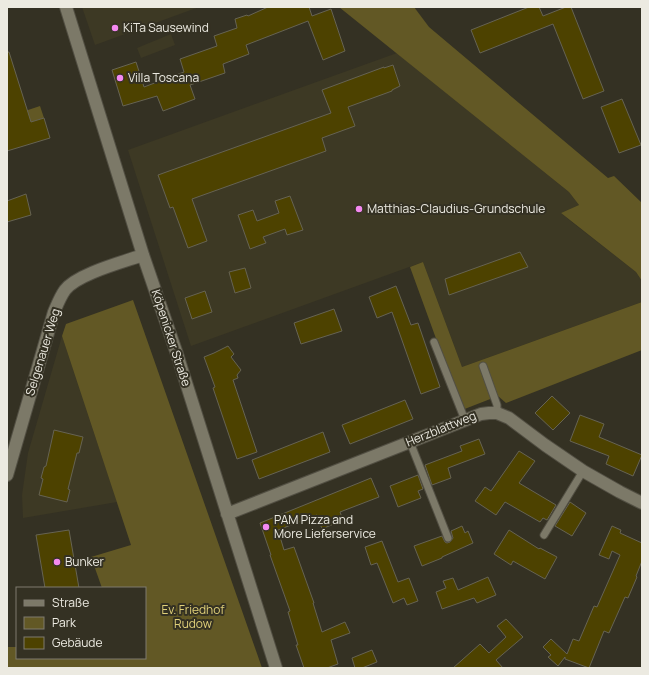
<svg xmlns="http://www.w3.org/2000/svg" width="649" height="675" font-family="Manrope,sans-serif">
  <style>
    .built { fill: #3d3924 }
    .green { fill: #625825 }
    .building { fill: #4d4200; stroke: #666353 }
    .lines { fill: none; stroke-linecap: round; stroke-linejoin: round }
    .service-casing { stroke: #524f43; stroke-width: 9 }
    .minor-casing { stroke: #524f43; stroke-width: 14 }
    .service { stroke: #7c7968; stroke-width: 7 }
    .minor { stroke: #7c7968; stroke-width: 12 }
    .poi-dot { fill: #f489f0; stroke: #343123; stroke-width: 1.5 }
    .labels { text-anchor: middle; stroke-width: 4; stroke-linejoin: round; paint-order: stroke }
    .poi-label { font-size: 12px; fill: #eceae1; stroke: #343123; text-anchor: start }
    .street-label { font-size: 12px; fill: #eceae1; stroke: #343123 }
    .park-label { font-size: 12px; fill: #e0d079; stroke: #343123 }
  </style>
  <rect width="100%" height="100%" fill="#343123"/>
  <path class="built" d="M82 7H199L95 45Z
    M171 34 175 45 141 58 137 48Z
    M397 53 569 192 579 205 561 213 573 223 636 272 642 281V302L462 367 423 262 191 346 128 150Z
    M62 336 117 502 23 518 22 495 28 453Z"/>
  <path class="green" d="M339 7H414L429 27 608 178 614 176 642 203V281L636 272 561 213 579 205 569 192Z
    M40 106 44 118 7 130V117Z
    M423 262 462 367 642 302V350L506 403 498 396 462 410 410 267Z
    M133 300 261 665 262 668H7V647H17V658H145V588H102L91 557 131 545 62 336 66 324Z"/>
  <path class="building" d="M268 7H309L312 16 331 9 345 51 323 60 308 21 246 45 249 54 223 64 225 73 190 85 195 99 163 111 157 96 123 106 112 70 136 62 144 87 184 72 180 59 217 46 214 36 237 28 235 19 247 15 248 16Z
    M529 7H539L543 16 566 7H571L604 91 583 99 553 24 480 53 471 30Z
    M7 52H9L31 122 44 118 50 138 7 151Z
    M393 65 400 86 392 90V91L348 107 355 126 322 138 326 151 192 199 207 241 188 248 173 207 170 208 158 175 331 113 322 90 384 67V68Z
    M622 99 641 145 619 153 601 107Z
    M26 194 31 215 7 222V201Z
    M290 196 303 230 287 235 285 229 263 237 266 243 250 249 238 215 253 210 257 221 279 213 275 201Z
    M520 252 528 267 449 295 445 279Z
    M245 268 251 288 235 293 229 272Z
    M396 286 411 325 418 323 440 387 421 394 392 312 377 318 369 297Z
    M205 291 212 312 192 319 185 298Z
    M334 309 342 331 301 344 294 323Z
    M228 346 234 354 231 357 241 370 237 375 238 378 233 380 257 452 237 459 213 388 215 387 204 357 214 353Z
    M552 396 570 413 553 430 535 413Z
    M405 400 413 419 350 444 342 425Z
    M580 415 604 424 599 437 642 455 633 476 606 464 609 456 570 441Z
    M54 430 83 437 79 453H77L68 489 70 490 67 502 39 495 43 479 41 478 44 467 46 466Z
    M323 432 330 452 259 479 252 460Z
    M479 439 485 454 448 468 451 478 432 485 425 465 462 451 460 446Z
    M519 451 535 461 519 483 556 505 547 520 543 518 540 522 505 502 496 515 475 501 485 487 491 491Z
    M418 475 423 489 418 491 421 498 398 507 390 486Z
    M371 478 379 497 340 512 343 520 322 529 317 515 278 530 284 550 294 547 314 603H313L322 632 345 622 350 633 331 640 338 664 327 668H304L296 645H298L288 612 290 611 270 555H271L260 523Z
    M570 502 586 513 572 536 555 526Z
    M462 526 465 533 468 531 473 543 442 557V558L422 566 414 546 442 536 445 542 447 543 450 542 453 538 451 531Z
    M612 526 621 530 620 533 642 543V561L636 576 637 577 628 598 625 597 609 633 604 631 589 668 565 659V657L558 666 548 657 551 655 543 647 551 639 567 654 573 639 579 641 594 606 597 607 620 555 612 551 609 559 599 555Z
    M69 530 79 588H45L36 535Z
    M509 530 539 549 540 548 557 557 545 579 513 561 511 565 494 554Z
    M382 541 398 582 409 578 418 601 407 605 404 598 393 603 377 563 371 565 365 547Z
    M488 577 496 595 477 603 474 598 442 609 436 592 446 588 443 581 453 578 458 590Z
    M506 619 523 637 496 660 503 668H453L480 644 489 653 506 637 497 626Z
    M372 650 377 662 362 668H355L352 658Z"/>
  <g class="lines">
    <g class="service-casing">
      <path id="service" d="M434 342 465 420
        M483 366 497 405V413
        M410 442 448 538
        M544 535 583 471"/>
    </g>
    <g class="minor-casing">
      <path id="minor" d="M66 7 143 255 177 354 276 668
        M7 475 54 312C57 305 60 297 65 290 77 274 123 262 143 255
        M227 514 481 414 489 413H497L509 418 545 445 583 471 620 492 642 503"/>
    </g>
    <use href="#service" class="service"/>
    <use href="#minor" class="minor"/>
  </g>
  <g class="poi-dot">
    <circle cx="115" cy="28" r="4"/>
    <circle cx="120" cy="78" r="4"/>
    <circle cx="359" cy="209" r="4"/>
    <circle cx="266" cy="527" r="4"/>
    <circle cx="57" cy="562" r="4"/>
  </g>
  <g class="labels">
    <g class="poi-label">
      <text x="123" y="32">KiTa Sausewind</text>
      <text x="128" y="82">Villa Toscana</text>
      <text x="367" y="213">Matthias-Claudius-Grundschule</text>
      <text x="274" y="524">PAM Pizza and<tspan x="274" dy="14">More Lieferservice</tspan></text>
      <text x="65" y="566">Bunker</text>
    </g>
    <g class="street-label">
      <text transform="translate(171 338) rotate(72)" y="4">Köpenicker Straße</text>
      <text transform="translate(43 352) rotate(-73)" y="4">Selgenauer Weg</text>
      <text transform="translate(441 429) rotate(-22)" y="4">Herzblattweg</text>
    </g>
    <g class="park-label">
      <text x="193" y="614">Ev. Friedhof<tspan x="193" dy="14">Rudow</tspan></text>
    </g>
  </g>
  <rect width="649" height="675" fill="none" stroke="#eceae1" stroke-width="16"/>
  <rect x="16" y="587" width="130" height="72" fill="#343123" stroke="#7e7b6f"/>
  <rect x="24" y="600" width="20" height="6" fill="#7c7968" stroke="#7e7b6f"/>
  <text x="52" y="607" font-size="12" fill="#eceae1">Straße</text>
  <rect x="24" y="617" width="20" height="12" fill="#625825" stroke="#7e7b6f"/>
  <text x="52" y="627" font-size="12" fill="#eceae1">Park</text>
  <rect x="24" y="637" width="20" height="12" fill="#4d4200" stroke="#7e7b6f"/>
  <text x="52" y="647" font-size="12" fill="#eceae1">Gebäude</text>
</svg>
